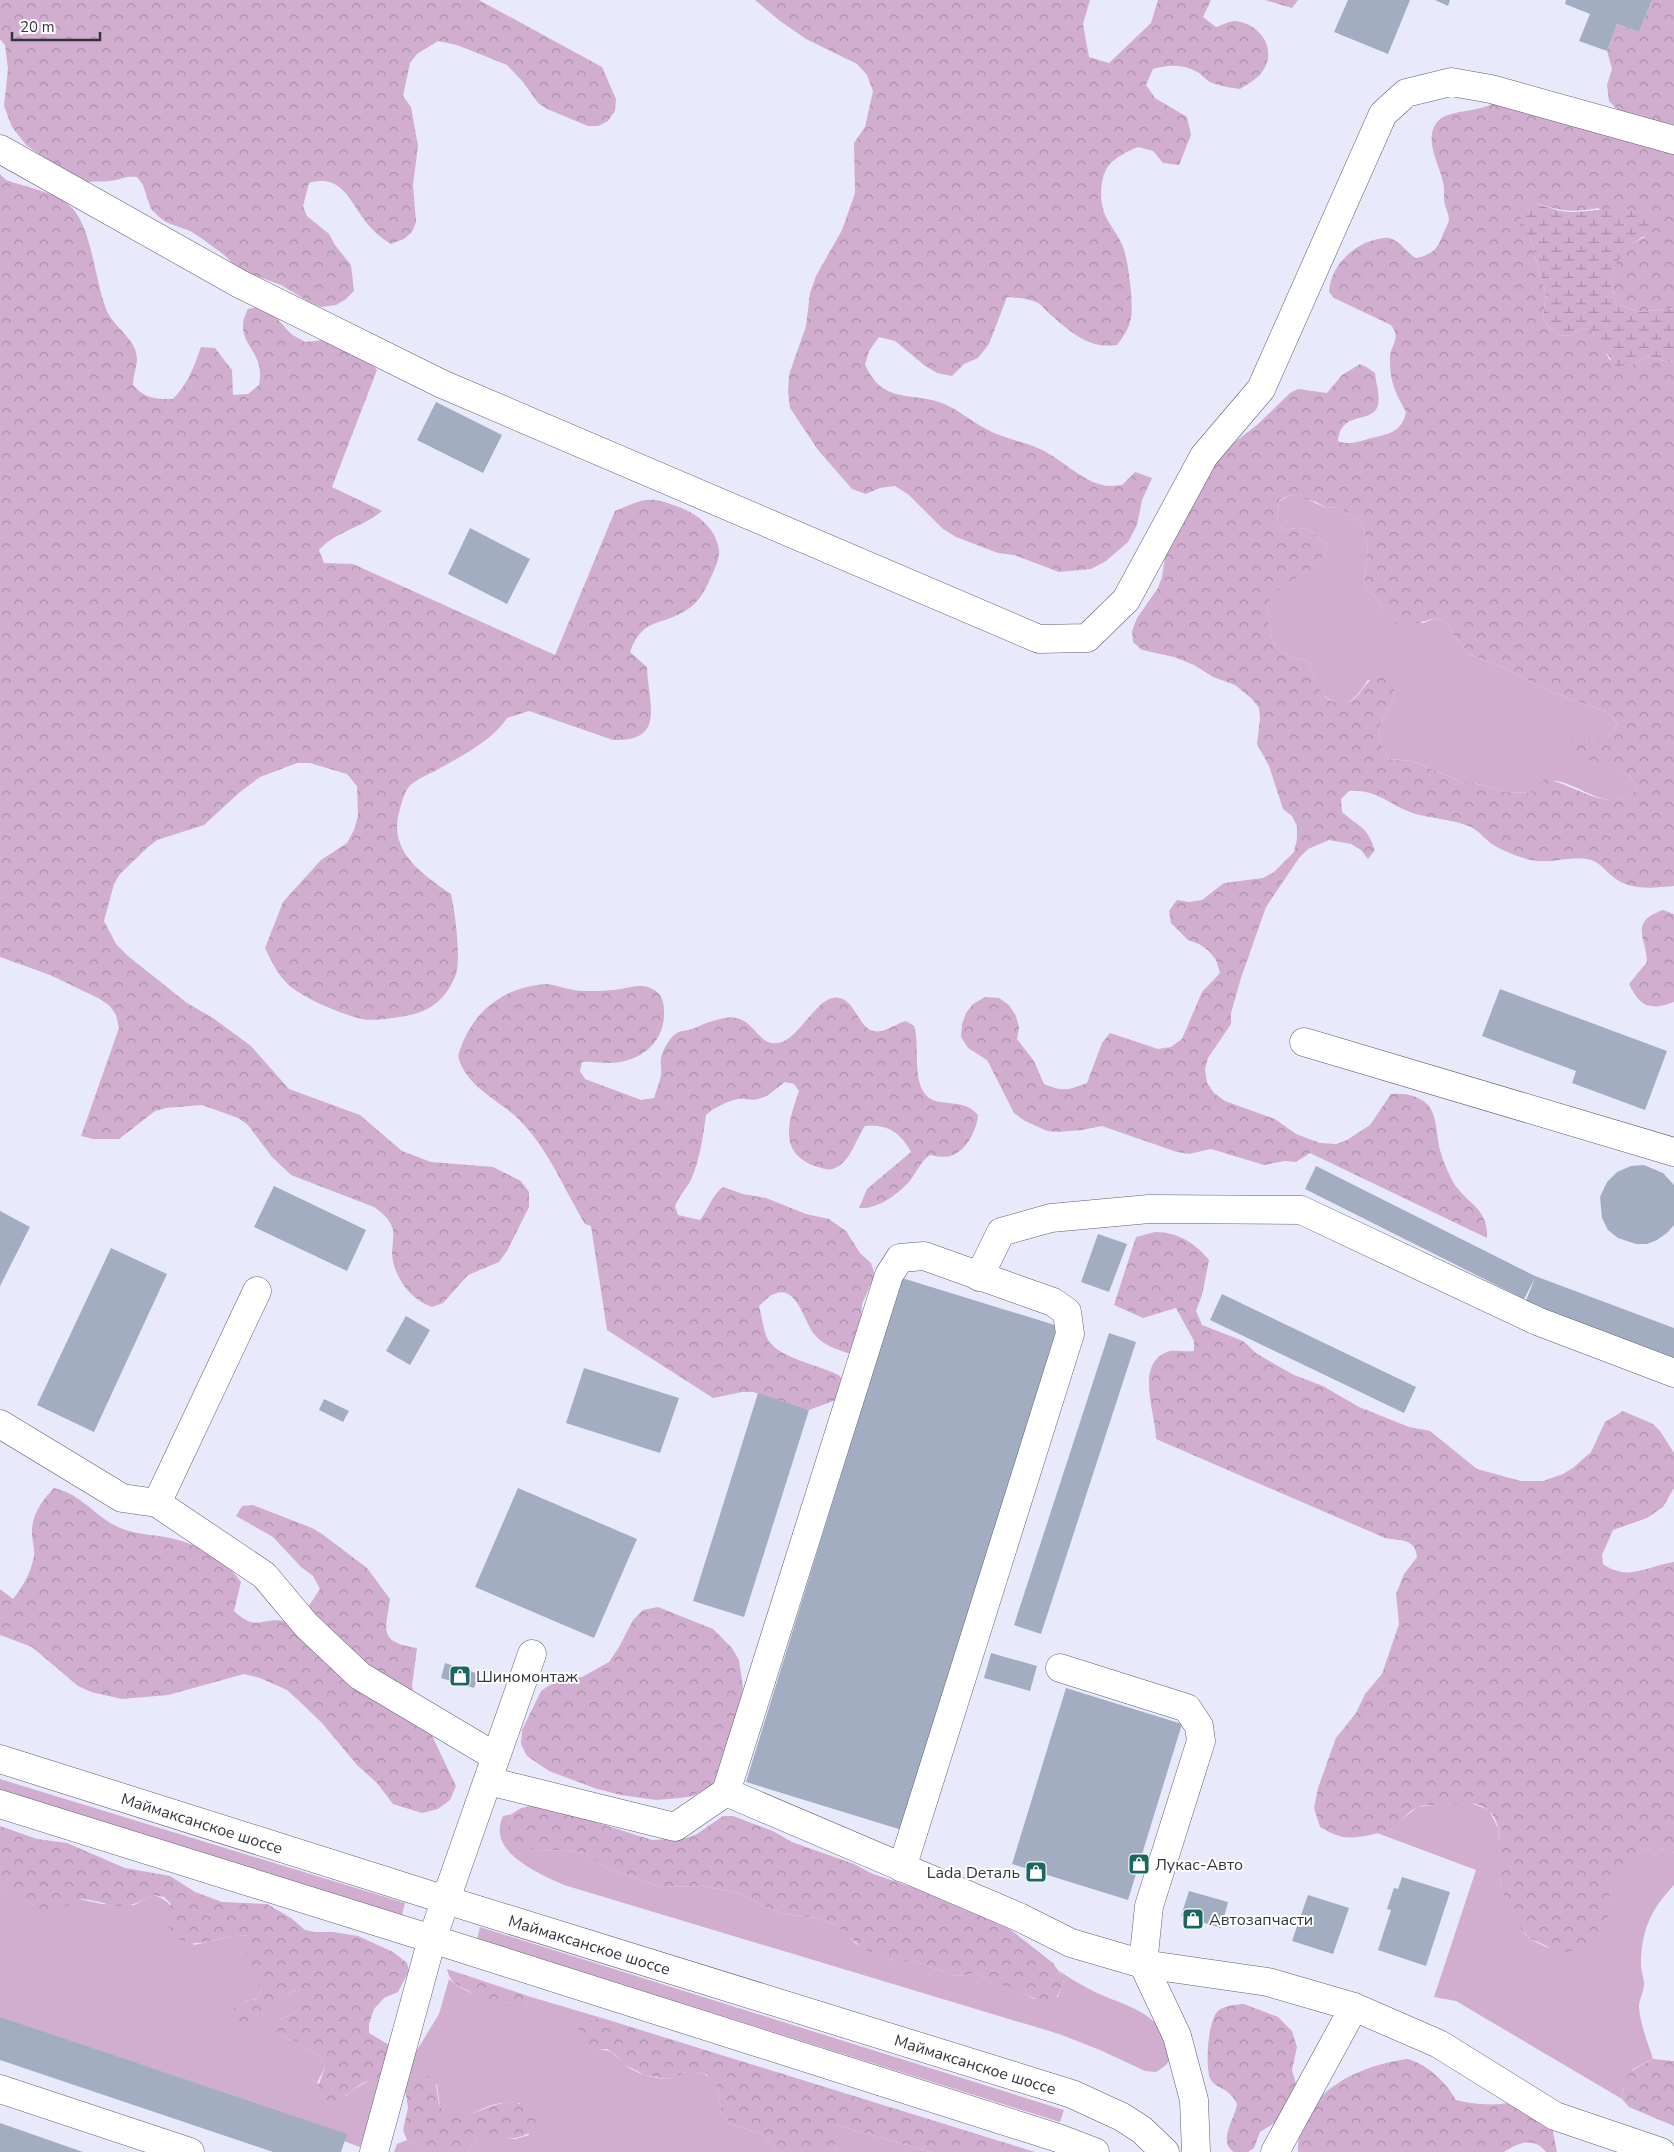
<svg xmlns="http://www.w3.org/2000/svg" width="1674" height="2152" font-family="'Nunito Sans',sans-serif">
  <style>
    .green { fill: #d1aed0 }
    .forest { fill: url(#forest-crowns); fill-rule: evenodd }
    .wetland { fill: url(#wetland-marsh) }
    .building { fill: #a3adc1 }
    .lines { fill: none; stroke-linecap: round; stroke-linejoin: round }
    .minor-casing { stroke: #5e5e72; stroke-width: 29 }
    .major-casing { stroke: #5e5e72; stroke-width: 29 }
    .minor { stroke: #fff; stroke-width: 28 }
    .major { stroke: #fff; stroke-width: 28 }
    .labels { text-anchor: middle; stroke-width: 4; stroke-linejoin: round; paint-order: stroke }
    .poi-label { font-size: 16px; fill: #34343d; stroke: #fff; text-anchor: start }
    .street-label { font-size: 16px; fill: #34343d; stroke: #fff }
  </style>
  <defs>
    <pattern id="forest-crowns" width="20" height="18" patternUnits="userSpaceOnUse" patternTransform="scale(1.25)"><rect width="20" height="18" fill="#d1aed0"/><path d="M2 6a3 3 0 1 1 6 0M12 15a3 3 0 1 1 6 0" fill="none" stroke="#aa8eaa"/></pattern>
    <pattern id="wetland-marsh" width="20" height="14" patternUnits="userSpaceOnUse" patternTransform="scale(1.25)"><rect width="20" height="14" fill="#d1aed0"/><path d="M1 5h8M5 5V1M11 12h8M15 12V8" fill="none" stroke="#aa8eaa"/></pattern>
  </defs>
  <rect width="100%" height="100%" fill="#e9e9fc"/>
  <path class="green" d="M1291 495 1304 498 1327 508 1339 507 1362 523 1368 546 1364 585 1381 604 1386 617 1423 623 1436 618 1447 623 1453 634 1469 654 1506 669 1542 688 1607 712 1617 723 1613 733 1601 740 1590 737 1604 765 1630 776 1637 788C1613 817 1584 786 1557 781 1548 779 1536 787 1529 793L1506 792 1474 783H1464L1412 761 1389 759C1366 725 1390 719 1395 688L1368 680C1359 692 1352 708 1335 702 1331 700 1325 697 1322 693 1316 685 1314 671 1307 661 1290 657 1273 653 1271 633 1270 626 1267 617 1267 610 1271 580 1312 578 1324 555 1326 552 1326 547 1327 544 1311 532 1307 524 1286 530L1277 524 1279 501Z
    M0 1779 405 1903 402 1915 0 1792Z
    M1461 1802 1471 1803 1489 1810 1498 1828 1501 1849 1500 1882 1506 1901 1525 1934 1532 1940 1548 1948 1609 1906C1609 1895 1611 1882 1617 1872 1628 1851 1654 1841 1674 1853V1885C1651 1909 1641 1931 1641 1965 1641 1971 1644 1978 1644 1984 1644 1992 1639 1999 1639 2007 1640 2024 1648 2043 1653 2059L1633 2069 1623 2089 1622 2099 1456 2001 1434 1997 1476 1870 1377 1833 1392 1828 1417 1807Z
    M512 1814 508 1825 514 1842 540 1851 567 1850 584 1853 607 1868 662 1887 702 1886 740 1893 764 1907 784 1914 816 1918 836 1925 843 1930 856 1944 889 1959 898 1961H914L956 1976 975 1974 984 1977 1009 1986 1034 1999 1058 1997 1064 1980 1059 1971C1070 1978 1081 1985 1093 1991 1121 2005 1158 2010 1168 2045 1173 2060 1169 2064 1156 2072L1145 2071 1100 2050 1059 2034 564 1885C538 1873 486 1852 503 1816Z
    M0 1887 15 1893 33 1905 61 1909 79 1899 102 1904 134 1905 153 1895C175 1900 184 1926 194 1945L238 1935 248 1936V1949L262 1988 257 1999 244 2001 261 2016C271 2004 281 1995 297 1990L305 1996C300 2010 294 2015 280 2019L279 2035 295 2041 323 2059 325 2067 317 2083 346 2096C359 2084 372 2080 386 2070L360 2147 0 2017Z
    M480 1927 1064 2110 1060 2122 477 1939Z
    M449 1979C470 1998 499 2000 526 2005L531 1997 602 2018 589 2020 596 2050C619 2048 616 2063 635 2071 643 2075 655 2078 665 2079 672 2079 677 2076 683 2073 694 2069 707 2074 716 2080L722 2115 730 2124 762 2134 779 2152H467L478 2139H516L529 2135 520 2103C512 2103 503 2102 496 2104 473 2110 461 2126 440 2107L437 2085 404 2083 411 2060 439 2014Z
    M836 2125 932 2152H835L836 2146 831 2135Z
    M407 2140 430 2151 431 2152H394L397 2144Z"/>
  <path class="forest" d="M0 0H479L602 67 616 99 615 111 608 121 598 126H588L547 109 538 103 523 82 507 65 457 45 438 41 417 54 410 63 403 96 411 107 418 146 413 185 416 222 412 232 404 239 391 244C380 238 370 228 363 218 354 206 346 188 332 183 324 180 316 181 309 183L303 206 307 216 329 234 335 245 351 265 354 291 346 299 336 305 321 307 311 303 281 285 240 270 223 254 201 238 190 231 168 223 159 217 151 209 143 185 137 177C128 176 124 178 116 180 105 183 93 180 82 183L26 145 12 127 4 106 8 69 5 45 0 39Z
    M755 0H1090L1083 24 1089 57 1109 63 1151 23 1158 0H1211L1203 17 1216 27C1222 25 1230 21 1235 21 1259 23 1277 48 1264 69 1259 78 1248 84 1240 89 1230 88 1221 86 1212 83 1207 81 1204 77 1199 73 1185 64 1168 64 1153 69L1146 85 1155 98 1187 117 1191 135 1179 165 1163 163 1153 151 1138 147C1128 151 1116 157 1109 165 1099 178 1099 203 1106 217 1111 227 1119 236 1123 247 1128 258 1134 306 1131 318 1129 329 1123 337 1117 345 1089 349 1072 333 1052 316 1047 312 1043 306 1038 303 1028 298 1018 298 1007 297L989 344 978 358 964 364 952 376 937 373 924 365 895 341 879 337 869 351 865 365C883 403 906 392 939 402 957 408 969 420 986 429 1002 438 1022 441 1040 449 1060 458 1082 481 1103 485 1108 487 1116 485 1122 485L1135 472 1152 478 1142 500 1137 525 1128 542 1106 561 1091 569 1059 572 1014 555 998 553 956 537 943 529 909 495 895 486 880 488 866 494 852 489 818 450 790 408 788 392 789 375 806 326 810 293 816 276 842 230 855 193 854 143 865 127 873 91 867 75 857 64 806 39 780 21Z
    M1265 0H1298L1292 8Z
    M1652 0H1674V128L1621 113 1609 101 1607 85 1612 69 1607 51 1617 24 1639 32Z
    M1494 103 1674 149V308L1640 312 1616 303C1604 275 1617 249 1645 237L1598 208C1570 213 1562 211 1534 203L1529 236 1533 246 1539 272 1546 293 1543 319C1549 328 1558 339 1571 335 1581 331 1576 328 1590 329L1604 348 1609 359 1628 367 1647 356 1668 362 1674 361V886C1653 888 1629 891 1612 876 1605 870 1600 863 1591 860 1574 854 1550 865 1531 860 1518 857 1503 851 1492 844 1485 839 1479 831 1471 827 1455 820 1437 819 1420 815 1392 809 1381 789 1349 791L1341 799 1342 812C1360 828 1366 825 1375 850L1368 859 1361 850 1351 844 1329 840 1308 849 1299 858 1266 907 1241 978 1231 1013V1024L1208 1058 1205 1069 1207 1083 1214 1093 1225 1101 1275 1119 1296 1134 1320 1143 1336 1144 1347 1140 1370 1125 1391 1094C1405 1093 1417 1095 1427 1104 1438 1114 1436 1139 1441 1153 1443 1161 1447 1170 1451 1178 1463 1203 1489 1206 1487 1238L1310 1153 1296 1162 1285 1161 1264 1165 1211 1149 1189 1154 1177 1152 1102 1126 1082 1130 1058 1132 1047 1131 1025 1121 1014 1113 987 1060 968 1048 961 1037 962 1024 966 1013 973 1004 985 997 999 998 1009 1005 1016 1016 1019 1027 1017 1039 1034 1061 1044 1084C1063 1092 1069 1090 1087 1083L1102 1043 1110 1033 1158 1049 1171 1047 1182 1039 1202 992 1220 973 1216 960 1209 951 1199 944 1188 940 1171 923 1169 911 1177 900 1189 902 1202 900 1224 883 1263 878 1274 872 1294 852 1297 839V826L1292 816 1283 809 1269 766 1257 744 1260 719 1259 708 1252 699 1235 685 1213 677 1194 665 1174 657 1142 650 1133 642 1132 631 1137 618 1158 588 1162 577 1166 551 1198 487 1227 448 1257 425 1290 393 1298 389 1327 393 1342 375 1360 364 1368 368 1375 373C1376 382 1380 396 1378 405 1373 425 1341 409 1338 441 1351 446 1359 441 1372 438 1389 434 1402 432 1406 412 1395 391 1390 384 1390 359 1390 344 1402 340 1391 325L1334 298 1329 292C1330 268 1351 246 1374 240 1379 239 1385 237 1389 238 1401 241 1406 253 1416 258 1432 255 1438 249 1443 234 1445 230 1448 224 1449 220 1449 215 1446 209 1445 205 1443 198 1445 190 1443 182 1439 163 1422 137 1439 120 1449 110 1479 112 1494 103ZM1291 495 1316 502 1327 508 1339 507 1362 523 1368 546 1364 585 1381 604 1386 617 1397 624 1411 625 1436 618 1447 623 1453 634 1469 654 1506 669 1542 688 1607 712 1617 723 1613 733 1601 739 1579 736 1567 740 1569 752 1630 776 1637 788C1613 818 1574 783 1545 779L1529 793 1506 792 1474 783H1464L1412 761 1389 759C1366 725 1390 719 1395 688L1389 679 1379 675C1363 683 1365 689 1354 699 1345 707 1328 702 1322 693 1316 684 1314 671 1307 661 1290 657 1273 653 1271 633 1270 626 1267 617 1267 610 1272 580 1312 579 1324 555 1326 552 1326 547 1327 544 1311 532 1307 524 1286 530L1277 524 1279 500Z
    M0 174 6 180C27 188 56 191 72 208 92 228 95 283 107 311 114 328 137 339 137 359 137 366 133 376 133 385 146 399 154 399 173 399 188 384 194 367 201 347L215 348 232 370 233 395 248 394 259 385C265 352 242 349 243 324 243 319 246 314 248 309L262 306 273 314 291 334 305 342 324 340 371 362 377 370 332 487 382 511C362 528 336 531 319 550L324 563 353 564 555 655 615 511C643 500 647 495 676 506 696 513 716 527 719 550 720 558 714 571 710 579 706 589 698 603 688 609 662 627 643 616 630 652L647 667C648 703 667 742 613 740L529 711 507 718C495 738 461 757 440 768 431 774 414 779 408 788 403 795 400 809 398 817 391 854 425 876 451 894 455 912 462 961 455 977 442 1007 423 1014 393 1018 383 1019 372 1021 362 1019 341 1014 307 1000 290 986 278 976 272 962 265 948L283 902 321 860 347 843 354 830 358 816 357 786 347 774 310 763H297L260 777 240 792 204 825 157 840 147 848 120 874 114 884 104 921 116 944 128 956 187 1003 213 1018 251 1046 289 1089 360 1115 402 1151 431 1162 493 1167 521 1181 529 1192V1207L507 1251 499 1262 468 1275 443 1303 432 1307C411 1300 394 1278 392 1254 392 1246 395 1234 392 1227 389 1218 381 1212 374 1207L291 1175 272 1157 248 1125 238 1118 202 1105 166 1108 155 1111 119 1139H93L81 1136 119 1028 116 1015 109 1005 98 998 50 975 0 957Z
    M1663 910 1674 914V1002C1650 1011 1640 1007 1629 984L1647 962C1646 937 1629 922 1663 910Z
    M546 984C558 985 571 991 583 991 593 991 604 991 614 990 625 989 637 984 648 987 659 991 664 998 664 1010 666 1042 640 1063 609 1063 600 1063 591 1061 582 1062L580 1071 585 1079 641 1100 654 1098C656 1091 659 1084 661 1076 662 1070 660 1064 661 1058 663 1049 670 1037 677 1033 682 1030 687 1031 692 1029 698 1027 703 1024 709 1022 721 1019 731 1014 742 1020 757 1027 762 1049 782 1042 802 1035 819 992 840 998 859 1003 859 1039 885 1030 892 1027 899 1023 906 1021L914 1026C920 1044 913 1073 923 1091 934 1111 962 1095 978 1115 977 1130 966 1152 950 1156 943 1158 936 1156 930 1155 920 1162 916 1174 908 1183 895 1196 878 1209 859 1208L867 1189 911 1152C900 1132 888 1124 865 1126 856 1139 851 1160 837 1167 830 1172 822 1168 815 1166 777 1152 789 1120 799 1091L794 1084 785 1082C776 1088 769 1097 758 1099 752 1101 745 1098 738 1099 728 1101 713 1108 706 1115 703 1137 700 1159 691 1180 686 1189 679 1196 675 1206L678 1215 700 1220C709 1209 711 1196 723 1187L743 1194 766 1198 806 1214 829 1219 846 1231 860 1253 871 1263 875 1275 862 1304 861 1326 851 1354C838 1350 822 1345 814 1334 804 1322 797 1284 774 1294 768 1296 764 1302 759 1306 762 1317 763 1330 768 1340 780 1359 821 1365 840 1376L843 1383 836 1400 809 1410 753 1392H742L713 1398 607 1330 591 1226 585 1224C561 1184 543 1135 504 1107 485 1093 464 1080 458 1056 470 1014 501 987 546 984Z
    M1155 1232C1178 1232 1195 1243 1209 1260L1202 1295 1196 1311 1202 1325 1243 1341 1257 1354 1294 1375 1323 1386 1359 1407 1409 1427 1430 1431 1477 1469 1521 1481H1543L1563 1474 1573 1468 1591 1452 1605 1422 1623 1411 1653 1424 1660 1431 1674 1453V1488L1663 1507 1647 1518 1613 1530 1602 1555 1603 1564C1629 1582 1646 1566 1674 1562V1853C1646 1837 1620 1860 1612 1886 1608 1896 1610 1906 1608 1916 1604 1936 1585 1952 1565 1952 1555 1952 1548 1947 1540 1943 1537 1941 1533 1941 1530 1938 1517 1928 1501 1896 1500 1879 1498 1860 1506 1825 1488 1810 1476 1800 1459 1803 1445 1805 1436 1806 1427 1804 1418 1807 1409 1810 1403 1820 1395 1826 1385 1833 1357 1839 1344 1837 1336 1836 1327 1831 1320 1827L1314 1808 1318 1788 1336 1738 1356 1713 1365 1694 1382 1674 1399 1624 1396 1594 1404 1574 1417 1557C1415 1538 1401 1541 1385 1538L1156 1439C1156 1413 1133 1362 1170 1351 1177 1350 1186 1352 1194 1351V1341L1176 1308 1143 1318 1114 1305 1136 1237Z
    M54 1488C83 1495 93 1515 118 1527 138 1536 158 1534 178 1540 201 1546 228 1562 241 1582L234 1611C259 1634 261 1615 288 1622L307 1609 320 1589 313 1576 301 1567 273 1537 236 1516 242 1506 253 1505 312 1528 322 1534 367 1568 390 1599C386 1630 377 1642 417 1648L412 1686 415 1700 456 1786 450 1800 438 1809 422 1813 393 1804 377 1783 357 1765 322 1723 298 1700 287 1690 260 1678 244 1674 168 1695 122 1699 91 1692 78 1686 32 1647 0 1635V1589L13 1599C23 1586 31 1573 34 1556 35 1547 31 1538 32 1529 33 1513 43 1499 54 1488Z
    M658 1607 713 1629 732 1648 739 1660 743 1687 741 1714 713 1784 693 1796 680 1798 656 1800 621 1795 597 1789 549 1771 527 1756 521 1744 522 1730 541 1691 553 1683 582 1677 609 1662 619 1647 633 1620 643 1610Z
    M531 1806 554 1809 652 1840 686 1838 697 1834 723 1816H733L773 1831 792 1842 854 1864 873 1874 906 1885 928 1891 1002 1923 1053 1963 1064 1979C1061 1990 1059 1996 1051 2003L1043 2002 984 1977 975 1974 956 1976 914 1961H898L889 1959 863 1949 836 1925 816 1918 784 1914 764 1907 740 1893 702 1886 662 1887 607 1868 584 1853 567 1850 540 1851 522 1846 514 1842 509 1834 508 1825 512 1814 521 1808Z
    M0 1826 37 1839 67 1843 125 1868 170 1876 195 1892 222 1902 267 1904 291 1918 305 1930 315 1932H333L358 1936 393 1952 407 1963 409 1971 398 1992 384 1998 374 2009 369 2024V2033L391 2046C389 2053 389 2063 386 2070 380 2080 371 2078 363 2083 348 2091 327 2120 316 2092L325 2067 323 2059 295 2041 279 2035 276 2028 280 2019C294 2015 300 2010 304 1996L296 1990C270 1999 265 2021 243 2026L235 2019 233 2008 244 2001 257 1999 262 1988 247 1972 248 1936C221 1932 190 1958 171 1930 165 1921 167 1913 171 1904L164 1897 153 1895C114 1916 118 1902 80 1899L52 1914C33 1907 19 1894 0 1887Z
    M447 1969 531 1997 526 2005C513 2006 499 2007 487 2002 480 1999 474 1993 467 1990 455 1984 450 1982 447 1969Z
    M1244 2004 1278 2017 1292 2031 1297 2047 1292 2070 1297 2087 1279 2120 1260 2132 1254 2148 1248 2152H1234C1217 2141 1235 2119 1237 2104 1229 2086 1215 2090 1210 2078 1205 2065 1208 2020 1218 2011 1225 2005 1235 2005 1244 2004Z
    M602 2018 1035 2152H932L836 2125 832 2135 836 2146 835 2152H779L762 2134 730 2124 722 2115 716 2081 707 2074 696 2072H685L676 2077 666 2079 645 2075 623 2064 616 2055 607 2049 596 2050 586 2047 579 2039V2027L589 2020Z
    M1408 2059C1428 2065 1446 2082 1456 2100 1471 2104 1500 2107 1514 2101L1552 2126 1557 2152H1546C1534 2136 1518 2143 1504 2152H1298C1297 2094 1358 2065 1408 2059Z
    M1653 2059 1674 2061V2126L1629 2107 1622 2099C1626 2069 1628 2073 1653 2059Z
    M421 2071C441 2083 435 2087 440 2107 472 2135 496 2081 538 2113L539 2125C520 2144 502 2138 478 2139L467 2152H431L407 2140 403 2130 408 2108 404 2083Z"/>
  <path class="wetland" d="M1534 203C1547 207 1559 212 1573 212 1600 212 1624 201 1650 217L1653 229C1645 237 1641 237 1634 243 1614 258 1606 280 1616 303L1640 312 1674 308V361L1668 362 1647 356 1628 367 1617 368 1590 329C1576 328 1581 331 1571 335 1558 339 1549 328 1543 319L1546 293 1539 272 1533 246 1529 236 1520 227 1521 210Z"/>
  <path class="building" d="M1348 0H1410L1388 54 1334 32Z
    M1435 0H1450L1448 6Z
    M1566 0H1652L1639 32 1617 24 1607 51 1579 41 1590 14 1565 4Z
    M436 402 502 435 483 473 417 440Z
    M470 528 530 559 507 604 448 574Z
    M1500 989 1667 1051 1645 1110 1572 1083 1576 1071 1482 1036Z
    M1644 1165 1663 1173 1674 1185V1225L1667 1233 1657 1240 1647 1244H1636L1618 1238 1608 1230 1602 1218 1600 1197 1607 1182 1617 1172 1631 1166Z
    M1316 1166 1535 1276 1674 1328V1360L1525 1303 1535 1278 1524 1299 1305 1189Z
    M274 1186 366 1230 347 1271 254 1227Z
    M0 1211 30 1227 0 1286Z
    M1098 1234 1127 1244 1109 1292 1081 1282Z
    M111 1248 167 1274 94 1432 37 1405Z
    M902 1278 1058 1326 902 1830 746 1782Z
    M1222 1294 1416 1387 1404 1413 1210 1320Z
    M406 1316 430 1330 410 1365 386 1351Z
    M1109 1333 1136 1342 1041 1634 1014 1625Z
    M584 1368 679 1398 660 1453 566 1423Z
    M758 1393 809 1410 744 1617 693 1601Z
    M324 1399 349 1411 343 1422 319 1410Z
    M518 1488 637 1539 594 1638 475 1587Z
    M991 1653 1037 1666 1030 1691 984 1678Z
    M445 1663 479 1674 474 1688 441 1678Z
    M1066 1688 1182 1724 1128 1900 1012 1864Z
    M1402 1877 1450 1892 1426 1966 1378 1950 1391 1910 1387 1909 1394 1888 1398 1889Z
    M1189 1891 1228 1902 1221 1928 1181 1916Z
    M1308 1895 1349 1908 1333 1954 1292 1941Z
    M0 2017 347 2134 341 2152H273L0 2060Z
    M0 2123 83 2152H0Z"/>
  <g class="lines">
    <g class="minor-casing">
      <path id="minor" d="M0 149 240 284 442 384 1039 639 1087 638 1126 600 1204 456 1261 389 1383 114 1406 93 1451 82 1491 89 1674 140
        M1304 1042 1674 1152
        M979 1277 1001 1232 1051 1218 1149 1209 1301 1210 1537 1321 1674 1373
        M0 1424 122 1498 157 1503 264 1575 306 1625 360 1676 496 1757
        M157 1503 257 1291
        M1060 1668 1187 1708 1199 1726 1201 1741 1149 1906 1143 1964 1177 2036 1194 2100 1196 2152
        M488 1781 675 1827 726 1792 889 1275 900 1258 924 1256 1053 1302 1067 1312 1070 1334 902 1868
        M726 1792 1019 1917 1071 1943 1143 1964 1268 1982 1354 2007
        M0 2089 190 2152
        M374 2152 432 1939 532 1654
        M1275 2152 1354 2007 1439 2044 1555 2116 1661 2152"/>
    </g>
    <g class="major-casing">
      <g id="major">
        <path id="s1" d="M0 1759 446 1900 1072 2094 1122 2117 1142 2130 1165 2152"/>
        <path d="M0 1804 432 1939 1058 2138 1095 2152"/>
      </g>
    </g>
    <use href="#minor" class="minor"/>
    <use href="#major" class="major"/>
  </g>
  <defs>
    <g id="shop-square" transform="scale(1.125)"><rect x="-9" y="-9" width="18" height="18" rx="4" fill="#1b665e" stroke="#fff"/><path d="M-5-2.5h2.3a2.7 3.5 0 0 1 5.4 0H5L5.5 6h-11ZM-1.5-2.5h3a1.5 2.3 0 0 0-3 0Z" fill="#fff"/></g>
  </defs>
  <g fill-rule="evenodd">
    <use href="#shop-square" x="460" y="1676"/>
    <use href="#shop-square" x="1139" y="1864"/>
    <use href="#shop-square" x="1036" y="1872"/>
    <use href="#shop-square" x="1193" y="1919"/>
  </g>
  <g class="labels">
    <g class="poi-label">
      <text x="476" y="1682">Шиномонтаж</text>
      <text x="1155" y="1870">Лукас-Авто</text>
      <text x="1020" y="1878" text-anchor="end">Lada Dеталь</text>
      <text x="1209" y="1925">Автозапчасти</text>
    </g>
    <g class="street-label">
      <text dy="6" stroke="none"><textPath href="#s1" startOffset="212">Маймаксанское шоссе</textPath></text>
      <text dy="6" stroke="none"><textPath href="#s1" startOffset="618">Маймаксанское шоссе</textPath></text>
      <text dy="6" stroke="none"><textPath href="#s1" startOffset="1022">Маймаксанское шоссе</textPath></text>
    </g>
  </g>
  <path d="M12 32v8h88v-8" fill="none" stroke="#34343d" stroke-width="2.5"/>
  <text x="20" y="32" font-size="15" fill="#34343d" stroke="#ffffff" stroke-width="4" paint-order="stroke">20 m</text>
</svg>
